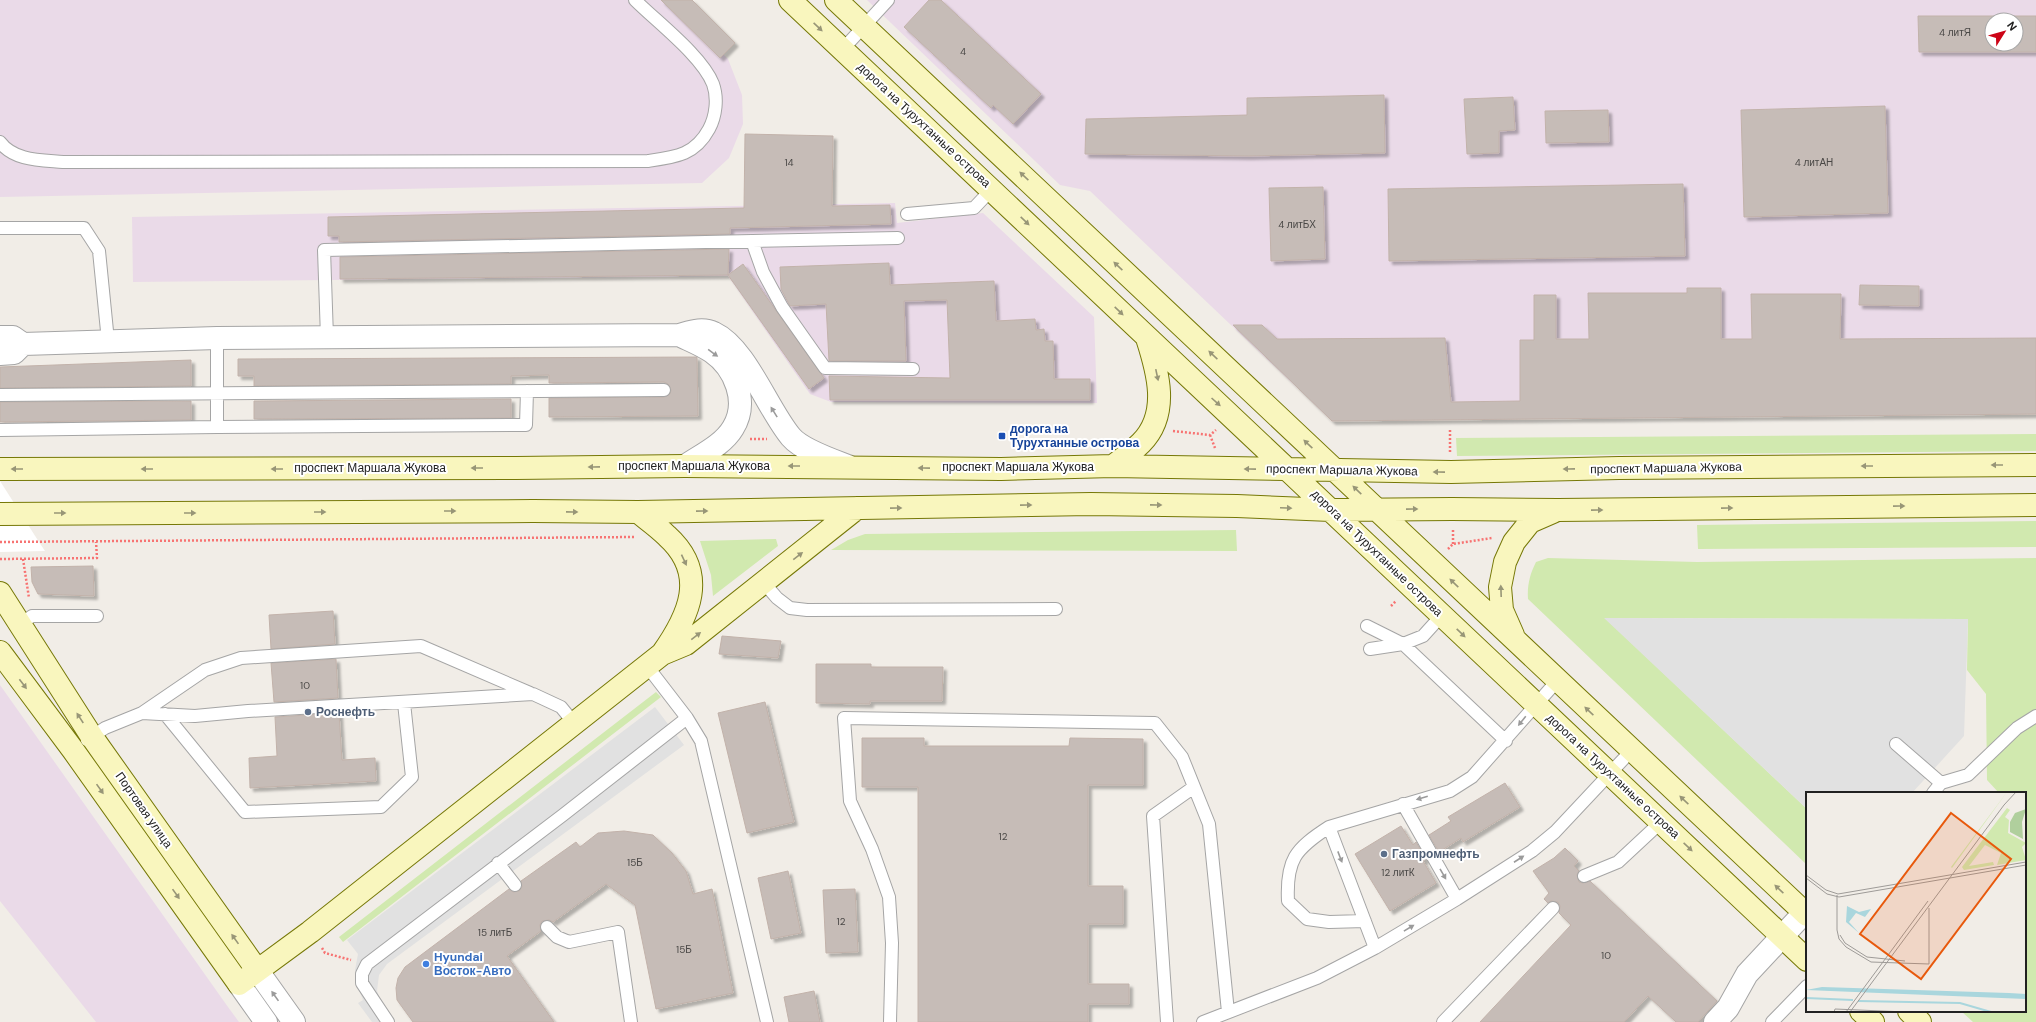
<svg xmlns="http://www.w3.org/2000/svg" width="2036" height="1022" font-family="'DM Sans',sans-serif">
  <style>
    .industrial { fill: #eadae8; fill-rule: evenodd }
    .grass { fill: #d1e9af }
    .parking { fill: #e1e1e1 }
    .pier { fill: #fff }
    .building { fill: #c6bcb7; stroke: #c2b2aa; fill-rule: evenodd; filter: url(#shadow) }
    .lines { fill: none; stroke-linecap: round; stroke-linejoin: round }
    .lane-casing { stroke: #a5a5a5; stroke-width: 14 }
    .street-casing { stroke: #a5a5a5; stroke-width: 24 }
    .secondary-casing { stroke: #767807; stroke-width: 24 }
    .path { stroke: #f77372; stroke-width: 2.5; stroke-dasharray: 2 2; stroke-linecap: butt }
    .lane { stroke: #fff; stroke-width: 12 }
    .street { stroke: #fff; stroke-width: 22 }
    .secondary { stroke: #f9f6be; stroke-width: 22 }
    .oneway { fill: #989677 }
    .oneway2 { fill: #9b9b9b }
    .transit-dot { fill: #1a4fb4; stroke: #fff; stroke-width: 1.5 }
    .service-dot { fill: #5c6f8a; stroke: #fff; stroke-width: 1.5 }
    .shop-dot { fill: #3f7fe0; stroke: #fff; stroke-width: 1.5 }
    .labels { text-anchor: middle; stroke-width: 4; stroke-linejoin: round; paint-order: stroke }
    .number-label { font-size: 10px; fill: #4a4846 }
    .street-label { font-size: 12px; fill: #212121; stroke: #fff }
    .transit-label { font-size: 12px; font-weight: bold; fill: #164399; stroke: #fff; text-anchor: start }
    .service-label { font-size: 12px; font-weight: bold; fill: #4e5e75; stroke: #fff; text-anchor: start }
    .shop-label { font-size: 12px; font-weight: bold; fill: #366cbe; stroke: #fff; text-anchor: start }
    .inset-river { fill: none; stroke: #a9d6dd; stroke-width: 2 }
    .inset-road { fill: none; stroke: #9e9b98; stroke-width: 1 }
    .view { fill: #e8590c; fill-opacity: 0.15; stroke: #e8590c; stroke-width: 2 }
    .inset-edge { fill: none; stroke: #212121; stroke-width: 2 }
  </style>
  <defs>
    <filter id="shadow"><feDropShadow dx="3.5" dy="3.5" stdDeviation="1" flood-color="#0004"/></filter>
  </defs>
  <rect width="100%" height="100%" fill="#f1ede7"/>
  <path class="industrial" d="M0 0H668L728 59 742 95 743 124 729 158 702 183 0 197Z
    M867 0H2036V414L1332 421 1090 191 1060 185ZM1992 20H2016V44H1992Z
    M895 203 897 223 983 213 1094 317 1097 403 831 402 810 394 728 276 133 282 132 217Z
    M0 685 228 1007 239 1022H96L0 901Z"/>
  <path class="grass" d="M2036 434V451L1457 456 1456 438Z
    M2036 521V547L1698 549 1697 525Z
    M1236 530 1237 551 831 550 848 540 865 534Z
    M776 539 778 546 713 596 711 575 700 541Z
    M1548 558 1697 562 2036 558V1022H1973L1961 1011H2025V793H1999L1987 780 1986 694 1967 670 1968 619 1605 618 1807 809V865L1528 599C1527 585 1530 574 1536 562Z
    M656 692 661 697 343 942 339 937Z"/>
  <path class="parking" d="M1604 618 1968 619 1964 736 1912 793H1807V809Z
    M655 707 684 745 387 964 379 975 377 991 384 1008 394 1022H372L358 1003 363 1000 357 985 355 970 358 954 347 940Z"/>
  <path class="pier" d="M0 481 39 542 45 551 0 552Z"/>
  <path class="building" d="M661 0H692L735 43 720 58Z
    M929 0H941L1041 94 1013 124 993 105 991 108 904 27Z
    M1918 16H2036V52H1919ZM1992 20H2016V44H1992Z
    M1384 95 1385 153 1248 156 1085 154 1086 119 1247 115V98Z
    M1513 97 1515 130 1499 131V153L1467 154 1464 99Z
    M1885 106 1888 213 1744 217 1741 110Z
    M1608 110 1609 142 1546 143 1545 111Z
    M745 134 833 136 832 206 890 205 891 224 730 228V234L339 242V236H328V217L744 208Z
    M1683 184 1685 256 1389 261 1388 189Z
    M1323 187 1325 259 1271 261 1269 188Z
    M729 249 728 275 340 279V257Z
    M889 263 890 285 994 281 996 321 1035 319 1036 330 1044 329 1045 341H1053L1054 379H1090V400H830L829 376 950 378 947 300 904 301 906 361H829L826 304 790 306 781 289 780 267Z
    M743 264 824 378 809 389 728 275Z
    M1860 285 1919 286V306L1859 305Z
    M1687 288H1721V339H1752L1751 294H1841L1840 339 2036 338V414L1332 421 1233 325H1262L1277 339 1445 338 1451 402 1520 401V340H1534V295H1556V339H1589L1588 293H1687Z
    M697 357 698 416 549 417V398L664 397 670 394 671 390 668 384 664 382 549 383V375L511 376V384L254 386V376H238V359Z
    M191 360V386L0 388V367Z
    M511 399V418L254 419V401Z
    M191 401V420L0 422V402Z
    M93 566 94 596 38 594 32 582 31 567Z
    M333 611 335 644 271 649 269 615Z
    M722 636 781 641 778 658 719 654Z
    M336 659 338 698 274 702 271 663Z
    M816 664H871V667H943L942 701H870V704L816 703Z
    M765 702 794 822 747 833 718 713Z
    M339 713 342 760 375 758 376 781 250 788 249 758 277 756 275 717Z
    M862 738H924V746H1069L1070 738 1143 739V785H1088V886H1123V924H1088V984H1129V1004H1088V1022H918V787H862Z
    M1505 783 1520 807 1463 842 1461 838 1439 852 1429 835 1451 821 1448 817Z
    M1401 826 1413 845 1416 842 1426 859 1423 861 1436 883 1390 911 1355 854Z
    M624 831 653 835 672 853 686 871 693 894 712 889 733 993 656 1009 635 905 606 884 553 922 549 920 542 921 540 925 541 931 507 956 554 1022H413L397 1000 396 988 398 978 405 967 509 889 513 892 519 891 522 887 521 881 576 842 580 847 598 833Z
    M1565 848 1578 861 1574 866 1579 871 1577 875 1579 882 1583 883 1590 881 1717 1001 1698 1022H1676L1648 996 1624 1022H1480L1571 925 1559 913 1560 906 1558 902 1551 901 1548 903 1544 899 1549 893 1533 871 1554 858Z
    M788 871 801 933 771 939 758 878Z
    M855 889 858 952 826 953 823 890Z
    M814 991 820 1022H789L784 997Z"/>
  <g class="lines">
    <g class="lane-casing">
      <path id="lane" d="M843 49 888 0
        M0 142C14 161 41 160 63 162L648 161C676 157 695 155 709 129 716 116 718 98 713 84 702 56 657 22 635 0
        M907 214 974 208 992 189
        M0 228H84L99 251 108 341
        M752 241 763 272 782 307 825 368 913 369
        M327 337 324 250 898 238
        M217 338V427L526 425 527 391
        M0 395 664 390
        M0 430 217 427
        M764 583 777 598 790 608 807 610 1056 609
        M20 624 32 616H97
        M1367 626 1403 644 1506 741
        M1370 649 1403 644 1423 636 1442 615
        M142 713 205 670 241 658 421 646 530 693
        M165 714 245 812 381 807 412 777 404 703
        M687 718 701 741 767 1022
        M87 740 105 728 142 713 195 716 248 711 533 694 561 707 574 723
        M1896 744 1941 783 1933 793
        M1941 783 1968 775 2017 728 2036 716
        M1403 804 1457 899
        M1329 827C1295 849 1286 860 1288 901L1307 919 1329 922 1365 921
        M498 863 515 885
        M1584 876 1618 862 1661 822
        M547 927 557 937 569 942 618 932 631 1022
        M1375 948 1329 827 1450 791 1472 777 1557 681
        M388 1022 362 983V974L367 964 563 815 687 718 647 666
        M890 1022 892 943 889 897 872 849 850 801 844 718 1155 723 1182 757 1209 824 1228 1012
        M1167 1022 1153 816 1194 787
        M1203 1022 1317 978 1375 948 1457 899 1532 851 1555 832 1631 751
        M1443 1022 1553 908
        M1772 1022 1807 986"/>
    </g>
    <g class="street-casing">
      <path id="street" d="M679 335C689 340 702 345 712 352 735 368 749 402 733 428 723 445 701 455 685 466
        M0 337H13L23 344 217 338 679 335C690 332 702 327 714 333 746 348 768 410 791 437 802 450 832 460 848 466
        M0 354 14 353 23 344
        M257 970 294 1022
        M239 984 266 1022
        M1715 1022 1728 1008 1747 974 1804 913"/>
    </g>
    <g class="secondary-casing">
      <path id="secondary" d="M790 0 1807 960
        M836 0 1807 915
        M1113 466C1122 459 1133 451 1141 443 1170 414 1158 372 1147 338
        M0 469 516 468 685 466 1001 469 1113 466 1451 472 1619 468 2036 465
        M638 512C648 520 658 527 667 536 709 574 689 616 662 654
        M0 514 533 511 638 512 1091 504 1237 506 1331 510 1452 509 1558 510 2036 505
        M0 593 92 737 257 970
        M1513 635 1502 610 1500 587 1505 562 1514 542 1530 522 1553 512
        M0 652 73 750 239 984 310 932 662 654 686 644 857 508
        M1861 1011 1873 1022
        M1909 1011 1920 1022"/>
    </g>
    <path class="path" d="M1450 430V452
      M1173 431 1210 435 1216 430
      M1210 435 1215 448
      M750 439H767
      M1453 530V544
      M0 542 635 537
      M1448 549 1453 544 1492 538
      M0 559 97 558 96 542
      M23 559 29 598
      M1391 606 1396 601
      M322 948 325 953 351 960"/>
    <use href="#lane" class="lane"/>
    <use href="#street" class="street"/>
    <use href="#secondary" class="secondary"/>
  </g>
  <defs><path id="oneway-solid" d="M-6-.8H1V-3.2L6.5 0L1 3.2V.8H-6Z"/></defs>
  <g class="oneway">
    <use href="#oneway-solid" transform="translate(818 27) rotate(43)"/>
    <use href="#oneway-solid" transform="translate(1024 176) rotate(-137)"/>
    <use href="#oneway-solid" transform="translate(1025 221) rotate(44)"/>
    <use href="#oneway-solid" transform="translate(1118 266) rotate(-137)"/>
    <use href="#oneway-solid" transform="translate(1119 311) rotate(44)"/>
    <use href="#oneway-solid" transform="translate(1213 355) rotate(-137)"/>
    <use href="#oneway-solid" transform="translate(1157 375) rotate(78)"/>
    <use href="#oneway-solid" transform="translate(1216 402) rotate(42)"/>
    <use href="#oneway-solid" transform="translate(1308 444) rotate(-137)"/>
    <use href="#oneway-solid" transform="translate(1997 465) rotate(180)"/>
    <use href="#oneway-solid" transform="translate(794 466) rotate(-180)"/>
    <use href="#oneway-solid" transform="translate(1867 466) rotate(180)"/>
    <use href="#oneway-solid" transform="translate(594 467) rotate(179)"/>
    <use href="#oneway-solid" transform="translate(477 468) rotate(180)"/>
    <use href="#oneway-solid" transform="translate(924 468) rotate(-179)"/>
    <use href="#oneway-solid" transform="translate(17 469) rotate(180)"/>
    <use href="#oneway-solid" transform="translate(147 469) rotate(180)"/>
    <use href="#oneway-solid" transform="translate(277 469) rotate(180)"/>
    <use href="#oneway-solid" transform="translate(1250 469) rotate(-179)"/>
    <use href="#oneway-solid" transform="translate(1569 469) rotate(179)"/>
    <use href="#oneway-solid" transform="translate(1439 472) rotate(-179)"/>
    <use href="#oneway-solid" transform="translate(1357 490) rotate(-136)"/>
    <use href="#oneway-solid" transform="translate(1026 505) rotate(-1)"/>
    <use href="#oneway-solid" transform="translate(1156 505) rotate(1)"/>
    <use href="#oneway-solid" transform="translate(1899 506) rotate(-1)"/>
    <use href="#oneway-solid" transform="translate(896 508) rotate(-1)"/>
    <use href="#oneway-solid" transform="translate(1286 508) rotate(2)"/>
    <use href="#oneway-solid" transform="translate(1727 508) rotate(-1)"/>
    <use href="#oneway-solid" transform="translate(1412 509) rotate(-1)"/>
    <use href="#oneway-solid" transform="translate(1597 510) rotate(-1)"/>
    <use href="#oneway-solid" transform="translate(450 511)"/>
    <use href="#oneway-solid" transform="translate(702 511) rotate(-1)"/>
    <use href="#oneway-solid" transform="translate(320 512)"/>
    <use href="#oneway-solid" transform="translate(572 512) rotate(1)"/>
    <use href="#oneway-solid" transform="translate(60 513)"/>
    <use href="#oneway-solid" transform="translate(190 513)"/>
    <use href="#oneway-solid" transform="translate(798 556) rotate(-38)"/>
    <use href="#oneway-solid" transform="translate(684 560) rotate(65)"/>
    <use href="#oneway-solid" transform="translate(1454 583) rotate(-136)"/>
    <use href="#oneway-solid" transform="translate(1501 591) rotate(-92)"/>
    <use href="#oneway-solid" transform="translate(1461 633) rotate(44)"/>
    <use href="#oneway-solid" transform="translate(696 636) rotate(-38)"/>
    <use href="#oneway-solid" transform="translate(23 684) rotate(53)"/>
    <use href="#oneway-solid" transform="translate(1589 711) rotate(-137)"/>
    <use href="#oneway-solid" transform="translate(80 718) rotate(-123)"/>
    <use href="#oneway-solid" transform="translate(100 789) rotate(55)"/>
    <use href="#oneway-solid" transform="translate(1684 800) rotate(-137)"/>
    <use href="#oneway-solid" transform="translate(1688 847) rotate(43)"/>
    <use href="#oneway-solid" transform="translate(1779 889) rotate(-137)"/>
    <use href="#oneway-solid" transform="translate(176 894) rotate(55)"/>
    <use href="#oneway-solid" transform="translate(235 939) rotate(-125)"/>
  </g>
  <g class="oneway2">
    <use href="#oneway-solid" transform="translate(713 353) rotate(36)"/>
    <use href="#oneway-solid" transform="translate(774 412) rotate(-122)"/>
    <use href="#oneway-solid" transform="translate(1522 721) rotate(129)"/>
    <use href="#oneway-solid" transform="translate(1422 798) rotate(164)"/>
    <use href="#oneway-solid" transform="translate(1340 857) rotate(69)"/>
    <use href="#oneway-solid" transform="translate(1519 859) rotate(-33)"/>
    <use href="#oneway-solid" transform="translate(1443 874) rotate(60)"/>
    <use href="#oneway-solid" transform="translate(1409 928) rotate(-31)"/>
    <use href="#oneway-solid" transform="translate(275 996) rotate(-125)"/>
  </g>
  <rect class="transit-dot" x="998" y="432" width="8" height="8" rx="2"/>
  <g class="service-dot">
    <circle cx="308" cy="712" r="4"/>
    <circle cx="1384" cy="854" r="4"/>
  </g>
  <circle class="shop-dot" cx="426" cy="964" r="4"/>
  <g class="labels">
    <g class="number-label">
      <text x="1955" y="36">4 литЯ</text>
      <text x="963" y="55">4</text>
      <text x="789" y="166">14</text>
      <text x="1814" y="166">4 литАН</text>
      <text x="1297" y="228">4 литБХ</text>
      <text x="305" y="689">10</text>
      <text x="1003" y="840">12</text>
      <text x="635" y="866">15Б</text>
      <text x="1398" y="876">12 литК</text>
      <text x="841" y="925">12</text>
      <text x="495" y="936">15 литБ</text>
      <text x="684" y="953">15Б</text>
      <text x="1606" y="959">10</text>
    </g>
    <g class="street-label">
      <text transform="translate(924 125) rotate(43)" y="4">дорога на Турухтанные острова</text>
      <text x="694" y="470">проспект Маршала Жукова</text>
      <text x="1018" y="471">проспект Маршала Жукова</text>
      <text x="370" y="472">проспект Маршала Жукова</text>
      <text transform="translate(1666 468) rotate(-1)" y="4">проспект Маршала Жукова</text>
      <text transform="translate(1342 470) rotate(1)" y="4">проспект Маршала Жукова</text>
      <text transform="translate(1377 553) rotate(44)" y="4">дорога на Турухтанные острова</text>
      <text transform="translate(1613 776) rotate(43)" y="4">дорога на Турухтанные острова</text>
      <text transform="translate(144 810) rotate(55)" y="4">Портовая улица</text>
    </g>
    <g class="transit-label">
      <text x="1010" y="433">дорога на<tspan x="1010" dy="14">Турухтанные острова</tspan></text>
    </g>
    <g class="service-label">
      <text x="316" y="716">Роснефть</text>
      <text x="1392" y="858">Газпромнефть</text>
    </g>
    <g class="shop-label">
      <text x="434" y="961">Hyundai<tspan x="434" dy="14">Восток-Авто</tspan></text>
    </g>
  </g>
  <g transform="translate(1806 792)">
    <rect width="220" height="220" fill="#f1ede7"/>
    <path d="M201 0 146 76 145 75 198 4ZM201 16 204 18 199 25 203 28 202 41 220 51 216 55 220 68 191 73 195 61 179 53 163 74 187 70 188 73 158 78 156 75Z" fill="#d1e9af"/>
    <path d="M220 17 216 30 217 47 204 40V30L209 21Z" fill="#b0cf9d"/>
    <path d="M41 114 53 120 65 117 59 125 50 121 43 130 53 141 40 130ZM16 195 203 201 220 202V207L0 198Z" fill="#a9d6dd"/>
    <path class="inset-river" d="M0 206 47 208M52 209 154 211 185 220"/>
    <path class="inset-road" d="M0 83 20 98 32 102 220 70M0 86 21 102 33 105 220 73M31 103V138L33 147 40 155 65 170 123 172V116M34 143 39 151 61 165 99 169M28 220 29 217 100 220M40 220 122 109M44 220 198 13 210 0"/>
    <path class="view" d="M145 21 205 67 115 187 54 142Z"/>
    <rect width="220" height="220" class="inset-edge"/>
  </g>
  <g transform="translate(2004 32) rotate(53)"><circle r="19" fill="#ffffff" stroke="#a6a6a6"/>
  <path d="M0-3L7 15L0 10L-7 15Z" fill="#cd0417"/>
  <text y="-6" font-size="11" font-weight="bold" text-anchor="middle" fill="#212121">N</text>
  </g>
</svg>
